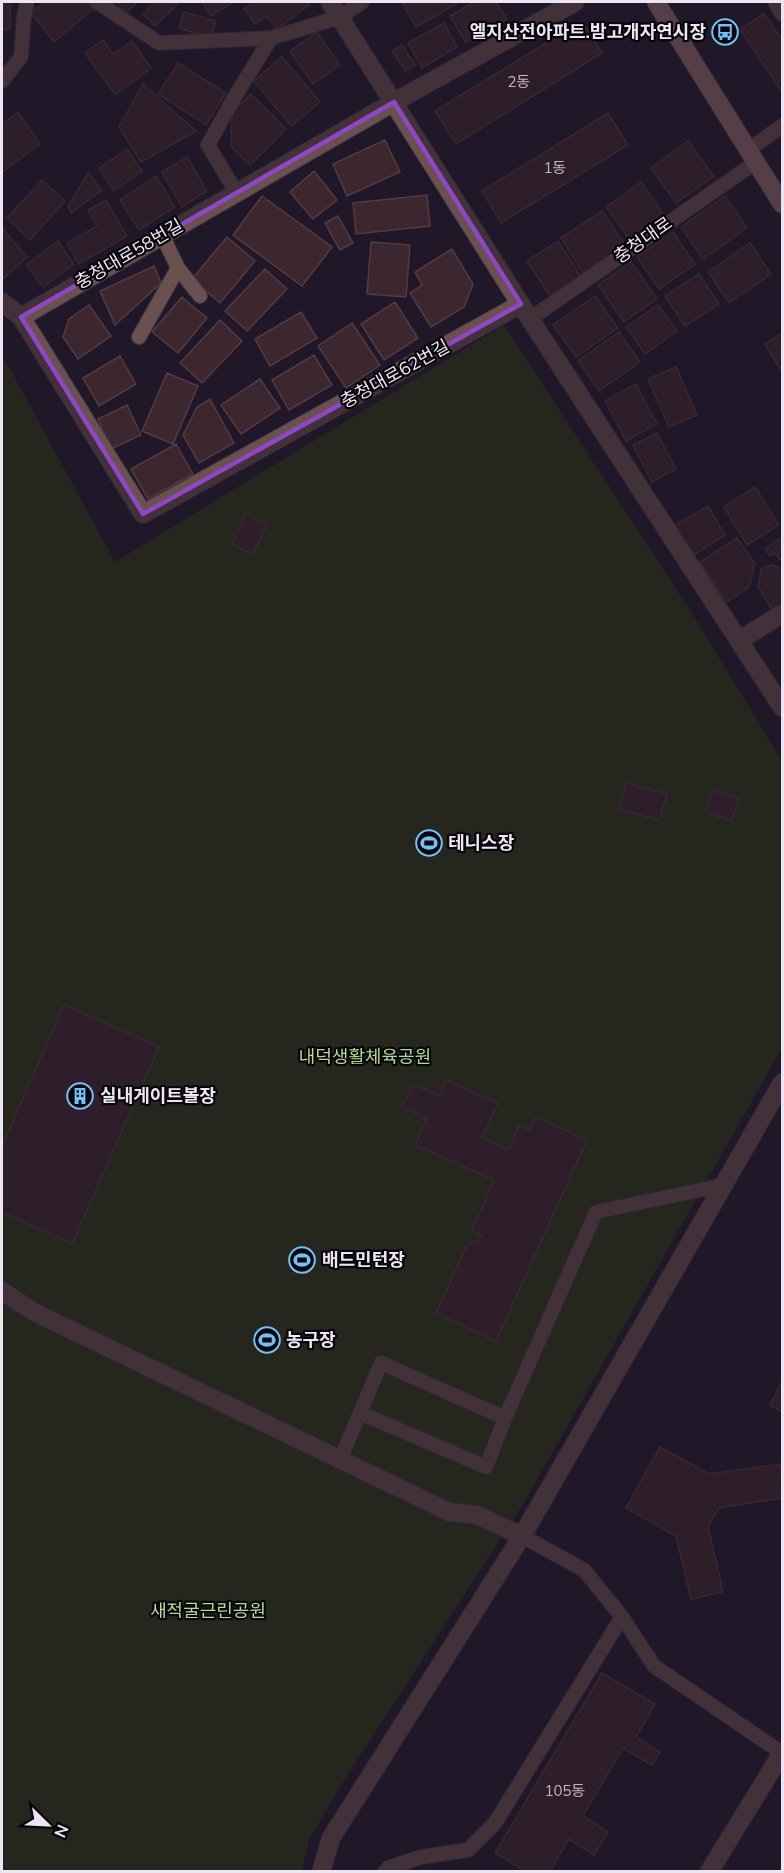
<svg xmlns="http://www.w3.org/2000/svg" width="784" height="1873" font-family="Mulish,'Noto Sans KR',sans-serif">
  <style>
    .green { fill: #2a3b14 }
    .building { fill: #3d272e; stroke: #533b42; stroke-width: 1.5 }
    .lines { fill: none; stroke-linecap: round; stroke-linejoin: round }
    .lane-casing { stroke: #3d3444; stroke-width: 16 }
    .street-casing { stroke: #3d3444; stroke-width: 20 }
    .secondary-casing { stroke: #3d3444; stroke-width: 20 }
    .lane { stroke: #6a514f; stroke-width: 14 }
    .street { stroke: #6a514f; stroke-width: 18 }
    .secondary { stroke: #986e6d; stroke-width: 18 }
    .marked { fill: none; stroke: #8c48c7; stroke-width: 4.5; stroke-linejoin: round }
    .labels { text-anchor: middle; stroke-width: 4.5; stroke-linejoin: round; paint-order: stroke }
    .number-label { font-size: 15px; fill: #c1b6c1 }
    .poi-label { font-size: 18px; font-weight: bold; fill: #ede6f2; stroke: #08050b; text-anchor: start }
    .street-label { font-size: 18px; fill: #ede6f2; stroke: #08050b }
    .park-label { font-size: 18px; fill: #b5d98e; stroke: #08050b }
  </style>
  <rect width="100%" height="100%" fill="#201728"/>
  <path class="green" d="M504 325 693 615 782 761V1048L525 1501 341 1785 309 1840 302 1871H2V357L9 367 115 562Z"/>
  <path class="building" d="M2 2H10V29L2 30Z
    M44 2H87L93 9 54 42 31 13Z
    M117 2H138L127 12Z
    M155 2 179 3 155 26 143 14Z
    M202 2H233L211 16Z
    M254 2H306L309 5 277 29 267 16 255 24 244 9Z
    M402 2H460L416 27Z
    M474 2H496L507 19 466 43 450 16Z
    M184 12 216 21 211 38 179 28Z
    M764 13 782 40V92L740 30Z
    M582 21 602 53 456 144 435 111Z
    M444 23 457 47 422 68 408 43Z
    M317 32 340 65 313 84 290 51Z
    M103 40 113 54 132 41 151 68 115 95 85 53Z
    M402 45 415 65 405 71 392 51Z
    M282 57 320 102 291 126 254 81Z
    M178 63 226 93 206 125 158 94Z
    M143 84 196 131 141 162 119 127Z
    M251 94 286 129 250 165 231 146 232 112Z
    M18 112 40 144 2 172V124Z
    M608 113 628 145 501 223 482 191Z
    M385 140 400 172 347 196 333 164Z
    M688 141 714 176 676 203 651 168Z
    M127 149 142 171 114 191 99 168Z
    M187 157 207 191 182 207 162 172Z
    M314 171 337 200 313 219 290 192Z
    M88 173 102 190 71 213 68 206Z
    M156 176 175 207 139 230 120 200Z
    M42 180 65 201 30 240 7 218Z
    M641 182 664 215 629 239 606 207Z
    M427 195 430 226 356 234 353 203Z
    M262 196 332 247 302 286 233 235Z
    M725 196 747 228 703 259 681 227Z
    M106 200 127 236 79 264 67 243 97 226 88 210Z
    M602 211 625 245 583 273 561 238Z
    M338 216 353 243 340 250 325 223Z
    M3 229 27 257 2 280V230Z
    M673 232 695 264 659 289 637 257Z
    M227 237 255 261 220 303 192 279Z
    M58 241 74 264 43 287 26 265Z
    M558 241 581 276 550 296 527 261Z
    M371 242 410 245 406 297 367 294Z
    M750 243 771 274 729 303 708 272Z
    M452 249 473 284 464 307 431 327 410 293 422 285 415 272Z
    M631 262 657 299 624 322 598 285Z
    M154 266 161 283 115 325 100 291Z
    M265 269 287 289 247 331 225 311Z
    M699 274 719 304 685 326 665 296Z
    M595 296 618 328 576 357 553 325Z
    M182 297 207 318 178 353 152 332Z
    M395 302 418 338 384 360 361 324Z
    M89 305 111 336 78 359 63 337 69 319Z
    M658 305 677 331 645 354 626 327Z
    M301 312 317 338 270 366 255 339Z
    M220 320 242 341 202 383 180 363Z
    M352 323 380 365 346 388 318 346Z
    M619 332 640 362 599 391 578 361Z
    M782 333V372L765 344Z
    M314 355 332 385 289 410 272 380Z
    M120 356 136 384 99 406 83 378Z
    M676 367 697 415 669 427 648 379Z
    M167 373 198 386 173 444 142 431Z
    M260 379 280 408 241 434 221 405Z
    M636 384 657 424 626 441 605 401Z
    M210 399 234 443 199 463 183 435 197 407Z
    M127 405 141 435 111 449 98 419Z
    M657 433 676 469 652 482 633 445Z
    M176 444 193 474 148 499 131 469Z
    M755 487 779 525 747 545 724 507Z
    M708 506 725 535 694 555 675 525Z
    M245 514 267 524 253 554 232 545Z
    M782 537V559L780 560 775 553 770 556 765 549Z
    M737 538 755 564 749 587 727 602 700 562Z
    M771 565 782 569V604L772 610 758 586 761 569Z
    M627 783 667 794 659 820 619 809Z
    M713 790 739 799 731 821 706 812Z
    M64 1005 159 1047 72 1244 2 1212V1146Z
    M446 1080 498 1103 482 1138 509 1150 519 1125 530 1130 536 1117 587 1140 496 1341 436 1313 468 1243 477 1244 481 1235 472 1231 494 1180 415 1145 427 1118 402 1107 413 1084 439 1096Z
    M782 1381V1412L770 1405Z
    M660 1447 709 1474 781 1464 782 1498 719 1508 708 1526 723 1592 691 1599 676 1536 626 1508Z
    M602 1673 655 1704 636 1737 660 1752 652 1765 623 1748 583 1816 608 1832 594 1855 569 1839 550 1872H526L495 1853Z"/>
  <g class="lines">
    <g class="lane-casing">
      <path id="lane" d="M97 2 159 43 271 38 340 17 362 2
        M775 2 782 14
        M2 81 21 57 24 16 27 2
        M748 150 782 126
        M236 192 208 145 234 98 271 38
        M162 235 178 268 200 296
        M530 319 756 162
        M139 337 178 268
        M360 1413 486 1467 505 1418
        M340 1460 381 1363 505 1418 596 1212 724 1185
        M522 1536 584 1570 622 1617 654 1666 782 1753
        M385 1872 388 1868 421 1857 468 1850 495 1823 622 1617"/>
    </g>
    <g class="street-casing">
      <path id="street" d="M330 2 530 319 782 707
        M2 302 21 317 143 514 521 304
        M21 317 394 102 575 2
        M740 640 782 614
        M2 1291 34 1312 449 1512 477 1515 522 1536 782 1083
        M321 1872 331 1838 522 1536
        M709 1872 782 1753"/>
    </g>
    <g class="secondary-casing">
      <path id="secondary" d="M656 2 782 204"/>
    </g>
    <use href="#lane" class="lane"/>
    <use href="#street" class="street"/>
    <use href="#secondary" class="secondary"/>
  </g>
  <path d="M0 0H784V1873H0ZM394 102 521 304 143 514 21 317Z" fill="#201728" fill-opacity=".55" fill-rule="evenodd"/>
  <path class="marked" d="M394 102 521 304 143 514 21 317Z"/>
  <defs>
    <g id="bus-ring" transform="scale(1.35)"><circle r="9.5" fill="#08050b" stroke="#72c1f5" stroke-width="1.5"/><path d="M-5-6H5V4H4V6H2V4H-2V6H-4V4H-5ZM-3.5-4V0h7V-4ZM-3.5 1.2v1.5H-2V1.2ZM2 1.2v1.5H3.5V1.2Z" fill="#72c1f5"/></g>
    <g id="stadium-ring" transform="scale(1.35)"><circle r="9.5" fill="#08050b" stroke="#72c1f5" stroke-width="1.5"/><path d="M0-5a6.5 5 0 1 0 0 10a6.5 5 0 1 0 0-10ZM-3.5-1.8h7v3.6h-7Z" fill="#72c1f5"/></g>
    <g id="building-ring" transform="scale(1.35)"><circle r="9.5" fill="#08050b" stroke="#72c1f5" stroke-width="1.5"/><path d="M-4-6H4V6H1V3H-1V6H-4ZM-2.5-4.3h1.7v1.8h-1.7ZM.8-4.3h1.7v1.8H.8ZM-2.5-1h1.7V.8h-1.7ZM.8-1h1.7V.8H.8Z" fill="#72c1f5"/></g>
  </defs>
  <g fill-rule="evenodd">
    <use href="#bus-ring" x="725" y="32"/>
    <use href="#stadium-ring" x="429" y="843"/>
    <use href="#building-ring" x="80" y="1096"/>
    <use href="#stadium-ring" x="302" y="1260"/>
    <use href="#stadium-ring" x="267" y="1340"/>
  </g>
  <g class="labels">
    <g class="number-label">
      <text x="519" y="87">2동</text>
      <text x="555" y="173">1동</text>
      <text x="565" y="1796">105동</text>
    </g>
    <g class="poi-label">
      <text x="706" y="38" text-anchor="end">엘지산전아파트.밤고개자연시장</text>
      <text x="448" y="849">테니스장</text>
      <text x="100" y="1102">실내게이트볼장</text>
      <text x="322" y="1266">배드민턴장</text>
      <text x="286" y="1346">농구장</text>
    </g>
    <g class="street-label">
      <text transform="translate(643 240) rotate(-35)" y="6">충청대로</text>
      <text transform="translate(129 254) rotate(-30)" y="6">충청대로58번길</text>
      <text transform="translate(395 374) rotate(-29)" y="6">충청대로62번길</text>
    </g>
    <g class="park-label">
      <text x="365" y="1063">내덕생활체육공원</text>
      <text x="208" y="1617">새적굴근린공원</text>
    </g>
  </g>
  <rect width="784" height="1873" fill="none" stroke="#ede6f2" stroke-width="6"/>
  <g transform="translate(48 1825) rotate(114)" stroke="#08050b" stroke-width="4.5" paint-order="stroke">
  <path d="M0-4.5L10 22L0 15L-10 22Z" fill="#ede6f2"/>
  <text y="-9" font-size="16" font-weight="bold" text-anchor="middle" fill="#ede6f2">N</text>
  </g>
</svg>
